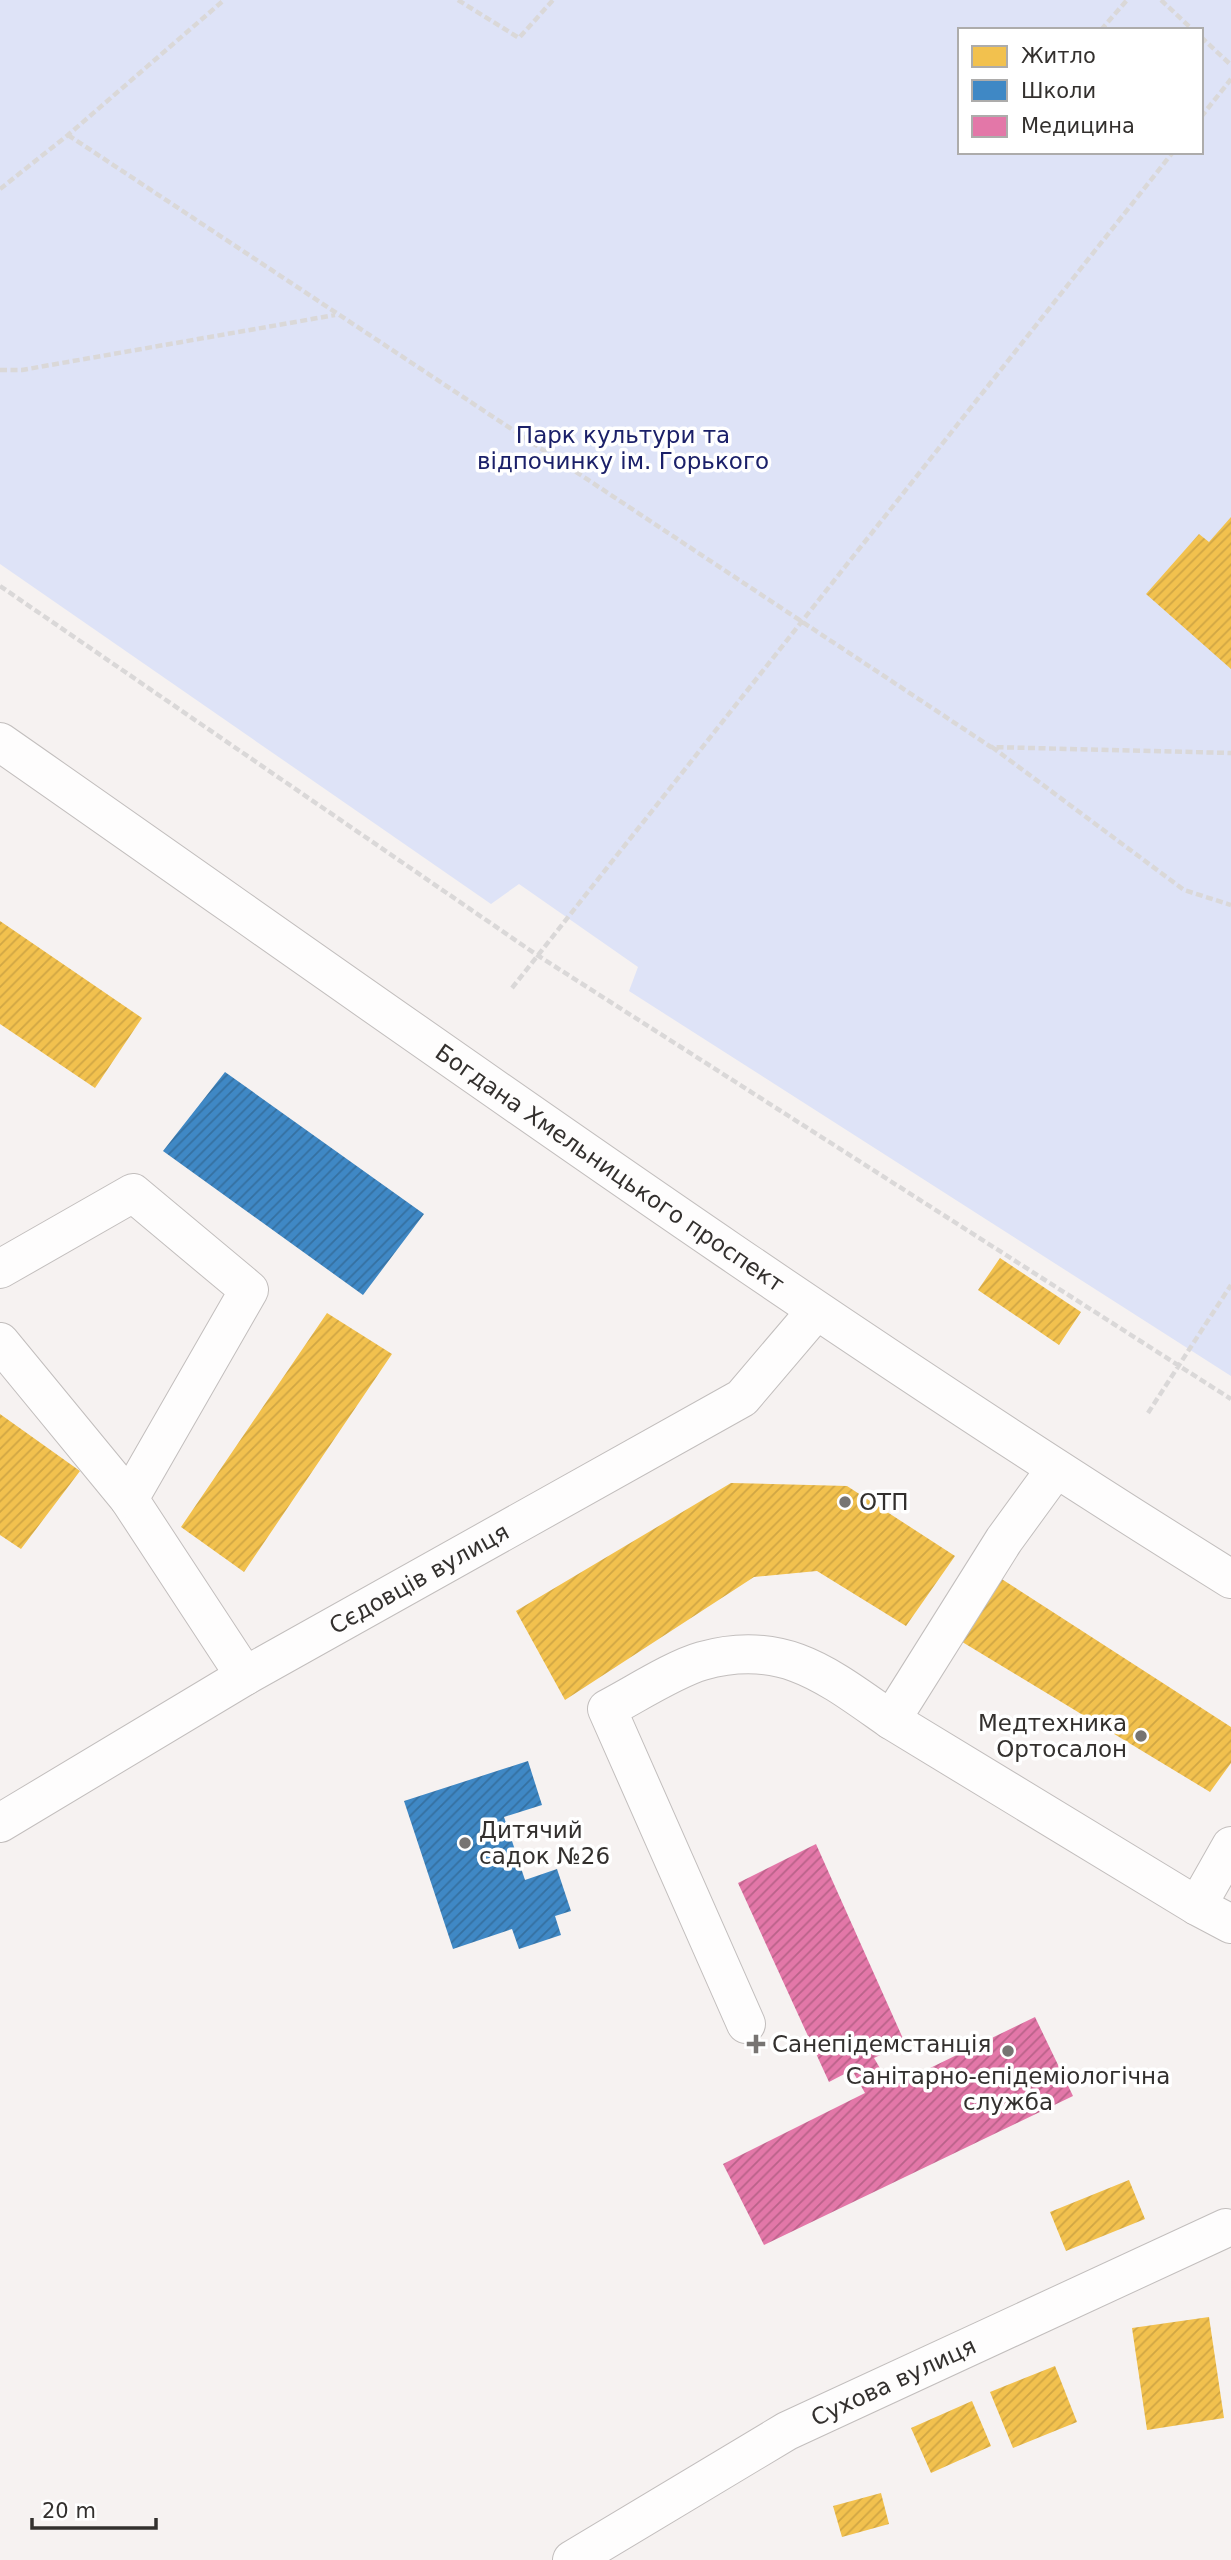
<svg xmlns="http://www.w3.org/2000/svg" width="1231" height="2560" font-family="'DejaVu Sans',sans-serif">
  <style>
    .green { fill: #dee3f7; fill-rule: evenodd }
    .homes { fill: url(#homes-hatch) }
    .schools { fill: url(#schools-hatch) }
    .health { fill: url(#health-hatch) }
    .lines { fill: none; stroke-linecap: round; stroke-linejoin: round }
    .minor-casing { stroke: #c2bebd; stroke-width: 40 }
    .highway-casing { stroke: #c2bebd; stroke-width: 40 }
    .path { stroke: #dad8d8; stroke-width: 4.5; stroke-dasharray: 7 3.5; stroke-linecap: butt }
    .minor { stroke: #fefdfd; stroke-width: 38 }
    .highway { stroke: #fefdfd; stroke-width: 38 }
    .poi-dot { fill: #777472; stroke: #fff; stroke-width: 2.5 }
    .labels { text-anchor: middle; stroke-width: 7; stroke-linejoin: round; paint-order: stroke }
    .park-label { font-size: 23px; fill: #1b2069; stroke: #fff }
    .street-label { font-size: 23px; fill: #33302e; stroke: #fff }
    .poi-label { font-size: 23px; fill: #33302e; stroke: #fff; text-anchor: start }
  </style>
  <defs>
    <pattern id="homes-hatch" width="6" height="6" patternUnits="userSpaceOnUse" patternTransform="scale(1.75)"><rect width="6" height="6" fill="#f2c14e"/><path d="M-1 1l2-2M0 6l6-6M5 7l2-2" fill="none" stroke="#d0a644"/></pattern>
    <pattern id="schools-hatch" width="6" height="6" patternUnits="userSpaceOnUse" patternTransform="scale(1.75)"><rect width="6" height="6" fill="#3f88c5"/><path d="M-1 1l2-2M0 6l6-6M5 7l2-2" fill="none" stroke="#3570a0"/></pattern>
    <pattern id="health-hatch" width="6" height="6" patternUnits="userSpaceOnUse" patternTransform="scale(1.75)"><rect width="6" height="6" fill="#e377a8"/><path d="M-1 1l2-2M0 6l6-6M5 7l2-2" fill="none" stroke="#b96289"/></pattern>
  </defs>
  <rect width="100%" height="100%" fill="#f6f2f1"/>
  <path class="green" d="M0 0H1231V1376L629 991 638 967 519 884 491 904 0 564ZM960 30H1201V152H960Z"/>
  <path class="homes" d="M1231 517V669L1146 594 1199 534 1209 542Z
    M0 921 142 1018 95 1088 0 1024Z
    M1000 1258 1081 1312 1059 1345 978 1290Z
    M327 1313 392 1354 244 1572 181 1527Z
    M0 1414 80 1471 21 1549 0 1535Z
    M731 1483 847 1486 955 1556 906 1626 817 1571 754 1577 565 1700 516 1611Z
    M997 1576 1231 1727V1763L1210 1792 954 1637Z
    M1129 2180 1145 2219 1066 2251 1050 2212Z
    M1209 2317 1224 2418 1147 2430 1132 2328Z
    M1055 2366 1077 2422 1013 2448 990 2392Z
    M972 2401 991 2446 931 2473 911 2428Z
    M881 2493 889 2524 842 2537 833 2506Z"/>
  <path class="schools" d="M225 1072 424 1214 363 1295 163 1151Z
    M528 1761 542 1805 504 1817 525 1880 557 1869 571 1911 555 1916 561 1935 519 1949 512 1929 453 1949 404 1801Z"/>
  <path class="health" d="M816 1844 905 2043 874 2058 891 2087 1035 2017 1073 2096 764 2245 723 2164 865 2093 852 2070 829 2082 738 1883Z"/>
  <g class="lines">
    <g class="minor-casing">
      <g id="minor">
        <path d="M0 1269 133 1193 249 1290 129 1499 245 1676"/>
        <path d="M0 1342 129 1499"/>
        <path d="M1055 1470 1004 1540 891 1720 1197 1906"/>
        <path id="s1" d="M0 1823 245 1676 742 1398 816 1311"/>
        <path d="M1231 1846 1197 1906 1231 1924"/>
        <path d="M746 2024 607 1709C634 1695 674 1669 702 1661 783 1638 828 1676 891 1720"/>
        <path id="s2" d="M572 2560 787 2431 1226 2228"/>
      </g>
    </g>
    <g class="highway-casing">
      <g id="highway">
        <path id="s3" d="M0 742C407 1026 809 1317 1231 1579"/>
      </g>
    </g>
    <path class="path" d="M458 0 519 38 553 0
      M1161 0 1193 30
      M1101 30 1127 0
      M1201 37 1231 65
      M1201 117 1231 79
      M68 135 991 747 1231 753
      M0 189 68 135 224 0
      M0 370H22L335 315
      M0 586 537 955 1231 1399
      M992 747 1184 890 1231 905
      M512 988 1173 152
      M1148 1413 1231 1285"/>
    <use href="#minor" class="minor"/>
    <use href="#highway" class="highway"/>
  </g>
  <g class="poi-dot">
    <circle cx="845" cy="1502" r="7"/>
    <circle cx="1141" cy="1736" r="7"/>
    <circle cx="465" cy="1843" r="7"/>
    <path d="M752.5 2033.5h7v7h7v7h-7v7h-7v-7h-7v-7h7z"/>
    <circle cx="1008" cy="2051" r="7"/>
  </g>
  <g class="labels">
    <g class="park-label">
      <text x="623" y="443">Парк культури та<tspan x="623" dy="26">відпочинку ім. Горького</tspan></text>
    </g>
    <g class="street-label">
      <text dy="8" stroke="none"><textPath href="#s3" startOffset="744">Богдана Хмельницького проспект</textPath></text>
      <text dy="8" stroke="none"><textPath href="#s1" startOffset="485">Сєдовців вулиця</textPath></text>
      <text dy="8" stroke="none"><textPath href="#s2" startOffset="368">Сухова вулиця</textPath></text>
    </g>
    <g class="poi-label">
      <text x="859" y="1510">ОТП</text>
      <text x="1127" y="1731" text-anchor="end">Медтехника<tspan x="1127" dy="26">Ортосалон</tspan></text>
      <text x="479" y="1838">Дитячий<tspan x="479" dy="26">садок №26</tspan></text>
      <text x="772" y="2052">Санепідемстанція</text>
      <text x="1008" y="2084" text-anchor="middle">Санітарно-епідеміологічна<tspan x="1008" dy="26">служба</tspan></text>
    </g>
  </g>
  <rect x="958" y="28" width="245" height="126" fill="#ffffff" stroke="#adacab" stroke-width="2"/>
  <rect x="972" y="46" width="35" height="21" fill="#f2c14e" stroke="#adacab" stroke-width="2"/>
  <text x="1021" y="63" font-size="21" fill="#33302e">Житло</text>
  <rect x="972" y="80" width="35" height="21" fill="#3f88c5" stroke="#adacab" stroke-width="2"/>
  <text x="1021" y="98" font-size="21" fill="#33302e">Школи</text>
  <rect x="972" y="116" width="35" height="21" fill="#e377a8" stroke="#adacab" stroke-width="2"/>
  <text x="1021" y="133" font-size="21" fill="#33302e">Медицина</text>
  <path d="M32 2518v10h124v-10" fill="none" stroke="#33302e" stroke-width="3.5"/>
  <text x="42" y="2518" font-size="21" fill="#33302e" stroke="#ffffff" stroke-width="5" paint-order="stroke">20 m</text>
</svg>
